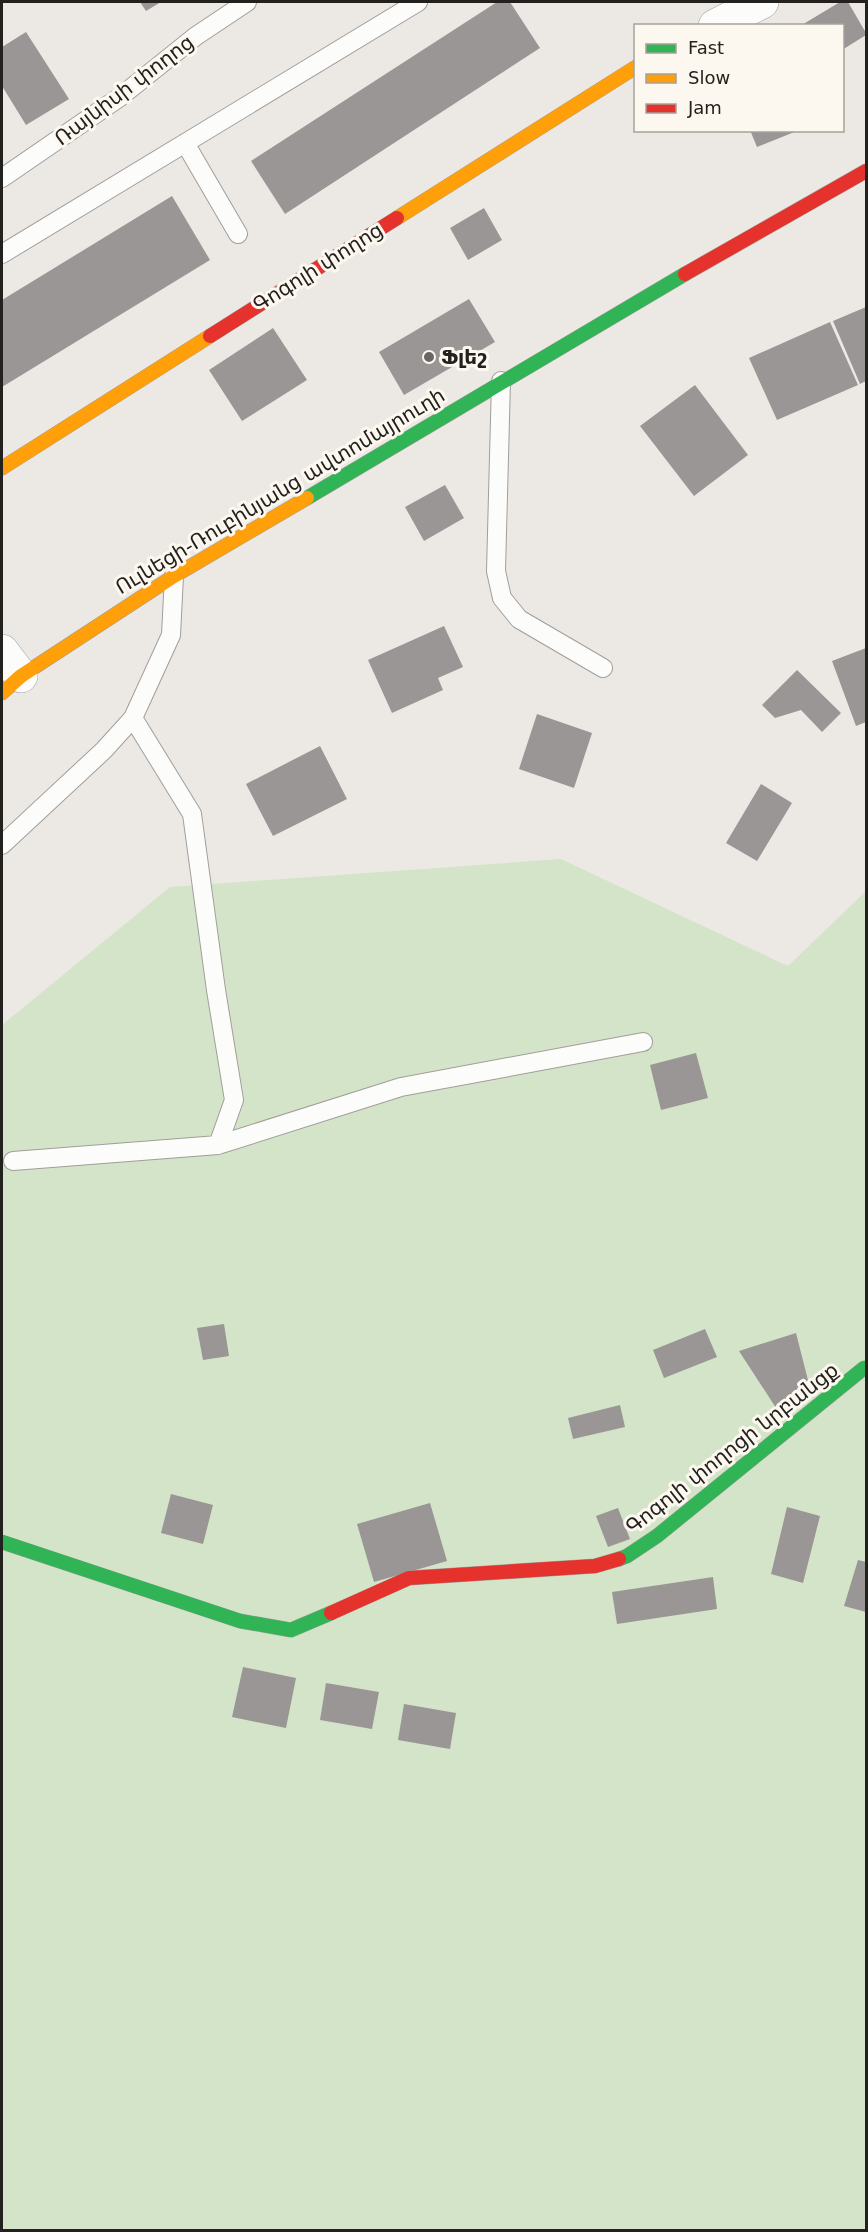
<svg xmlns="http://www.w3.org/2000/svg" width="868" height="2232" font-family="'DejaVu Sans','Noto Sans Armenian',sans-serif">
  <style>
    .green { fill: #d4e4c8 }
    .building { fill: #999695 }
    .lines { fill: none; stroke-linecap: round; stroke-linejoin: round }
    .lane-casing { stroke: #a09e9b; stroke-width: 20 }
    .street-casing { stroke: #a09e9b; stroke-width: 34 }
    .fast-casing { stroke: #a09e9b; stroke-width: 15 }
    .slow-casing { stroke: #a09e9b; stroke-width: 15 }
    .jam-casing { stroke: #a09e9b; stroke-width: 15 }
    .lane { stroke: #fcfcfb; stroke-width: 18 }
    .street { stroke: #fcfcfb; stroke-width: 33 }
    .fast { stroke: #30b455; stroke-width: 14 }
    .slow { stroke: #ff9f0a; stroke-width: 14 }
    .jam { stroke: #e5322d; stroke-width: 14 }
    .poi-dot { fill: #696764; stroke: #fcf7ef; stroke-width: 2 }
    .labels { text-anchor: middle; stroke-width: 6; stroke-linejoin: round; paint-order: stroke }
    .street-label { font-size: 20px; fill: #23211e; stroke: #fcf7ef }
    .poi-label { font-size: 20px; font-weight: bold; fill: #23211e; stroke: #fcf7ef; text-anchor: start }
  </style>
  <rect width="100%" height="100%" fill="#ece9e5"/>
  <path class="green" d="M561 859 788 966 866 891V2230H2V1025L170 887Z"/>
  <path class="building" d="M140 2H161L146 11Z
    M497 2H510L540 48 285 214 251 161Z
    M840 2H848L866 33V35L842 50V26H800Z
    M26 32 69 99 26 125 2 86V47Z
    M750 130H797V131L757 147Z
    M172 196 210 260 2 387V300Z
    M484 208 502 240 468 260 450 228Z
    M469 299 495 342 404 395 379 352Z
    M866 307V381L860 384 833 321Z
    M830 322 858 385 777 420 749 358Z
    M273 328 307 380 242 421 209 370Z
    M695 385 748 455 694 496 640 426Z
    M445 485 464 518 424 541 405 507Z
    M444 626 463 667 438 678 443 690 392 713 368 660Z
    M866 648V722L856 726 832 661Z
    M797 670 841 713 822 732 801 710 775 718 762 705Z
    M537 714 592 733 574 788 519 769Z
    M320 746 347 799 273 836 246 784Z
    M761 784 792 803 757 861 726 843Z
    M696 1053 708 1098 661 1110 650 1065Z
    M224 1324 229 1356 203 1360 197 1328Z
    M705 1329 717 1357 664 1378 653 1350Z
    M796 1333 811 1392 780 1414 739 1351Z
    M620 1405 625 1427 573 1439 568 1418Z
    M171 1494 213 1505 203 1544 161 1533Z
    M430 1503 447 1561 374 1582 357 1524Z
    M787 1507 820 1516 803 1583 771 1574Z
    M618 1508 630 1539 608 1547 596 1516Z
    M858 1560 866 1562V1612L844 1606Z
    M713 1577 717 1609 617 1624 612 1592Z
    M243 1667 296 1678 286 1728 232 1717Z
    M326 1683 379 1692 372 1729 320 1720Z
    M404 1704 456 1713 450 1749 398 1740Z"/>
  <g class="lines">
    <g class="lane-casing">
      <path id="lane" d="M185 143 238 234
        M2 178 120 97 196 36 247 2
        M2 254 418 2
        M501 381 496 571 502 598 519 619 603 668
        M133 718 192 814 216 990 234 1100 218 1145
        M2 845 104 750 133 718 171 635 174 576
        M13 1161 218 1145 401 1087 643 1042"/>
    </g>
    <g class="street-casing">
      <path id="street" d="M715 26 762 2
        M2 651 21 676"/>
    </g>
    <g class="fast-casing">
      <path id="fast" d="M307 498 685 274
        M2 1542 240 1621 291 1630 331 1613
        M619 1559 627 1556 657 1536 864 1368"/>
    </g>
    <g class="slow-casing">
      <path id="slow" d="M397 218 636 67
        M2 468 210 336
        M2 693 21 676 174 576 307 498"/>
    </g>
    <g class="jam-casing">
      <path id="jam" d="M685 274 866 171
        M210 336 397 218
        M331 1613 409 1578 595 1566 619 1559"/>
    </g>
    <use href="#lane" class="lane"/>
    <use href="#street" class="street"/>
    <use href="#fast" class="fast"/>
    <use href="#slow" class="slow"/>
    <use href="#jam" class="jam"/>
  </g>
  <circle class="poi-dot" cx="429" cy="357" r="6"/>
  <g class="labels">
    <g class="street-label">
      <text transform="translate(124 90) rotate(-37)" y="7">Ռայնիսի փողոց</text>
      <text transform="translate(318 267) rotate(-32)" y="7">Գոգոլի փողոց</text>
      <text transform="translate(280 491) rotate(-31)" y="7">Ուլնեցի-Ռուբինյանց ավտոմայրուղի</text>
      <text transform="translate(732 1448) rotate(-38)" y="7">Գոգոլի փողոցի նրբանցք</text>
    </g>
    <g class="poi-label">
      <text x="441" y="364">Ֆլեշ</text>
    </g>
  </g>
  <rect width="868" height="2232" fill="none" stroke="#23211e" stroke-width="6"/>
  <rect x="634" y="24" width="210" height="108" fill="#fcf7ef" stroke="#a5a19b" stroke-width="1.5"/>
  <rect x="646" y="44" width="30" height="9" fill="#30b455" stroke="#a5a19b" stroke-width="1.5"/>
  <text x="688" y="54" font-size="18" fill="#23211e">Fast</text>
  <rect x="646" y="74" width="30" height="9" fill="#ff9f0a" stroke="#a5a19b" stroke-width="1.5"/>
  <text x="688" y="84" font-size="18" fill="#23211e">Slow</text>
  <rect x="646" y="104" width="30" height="9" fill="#e5322d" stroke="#a5a19b" stroke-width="1.5"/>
  <text x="688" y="114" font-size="18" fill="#23211e">Jam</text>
</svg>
